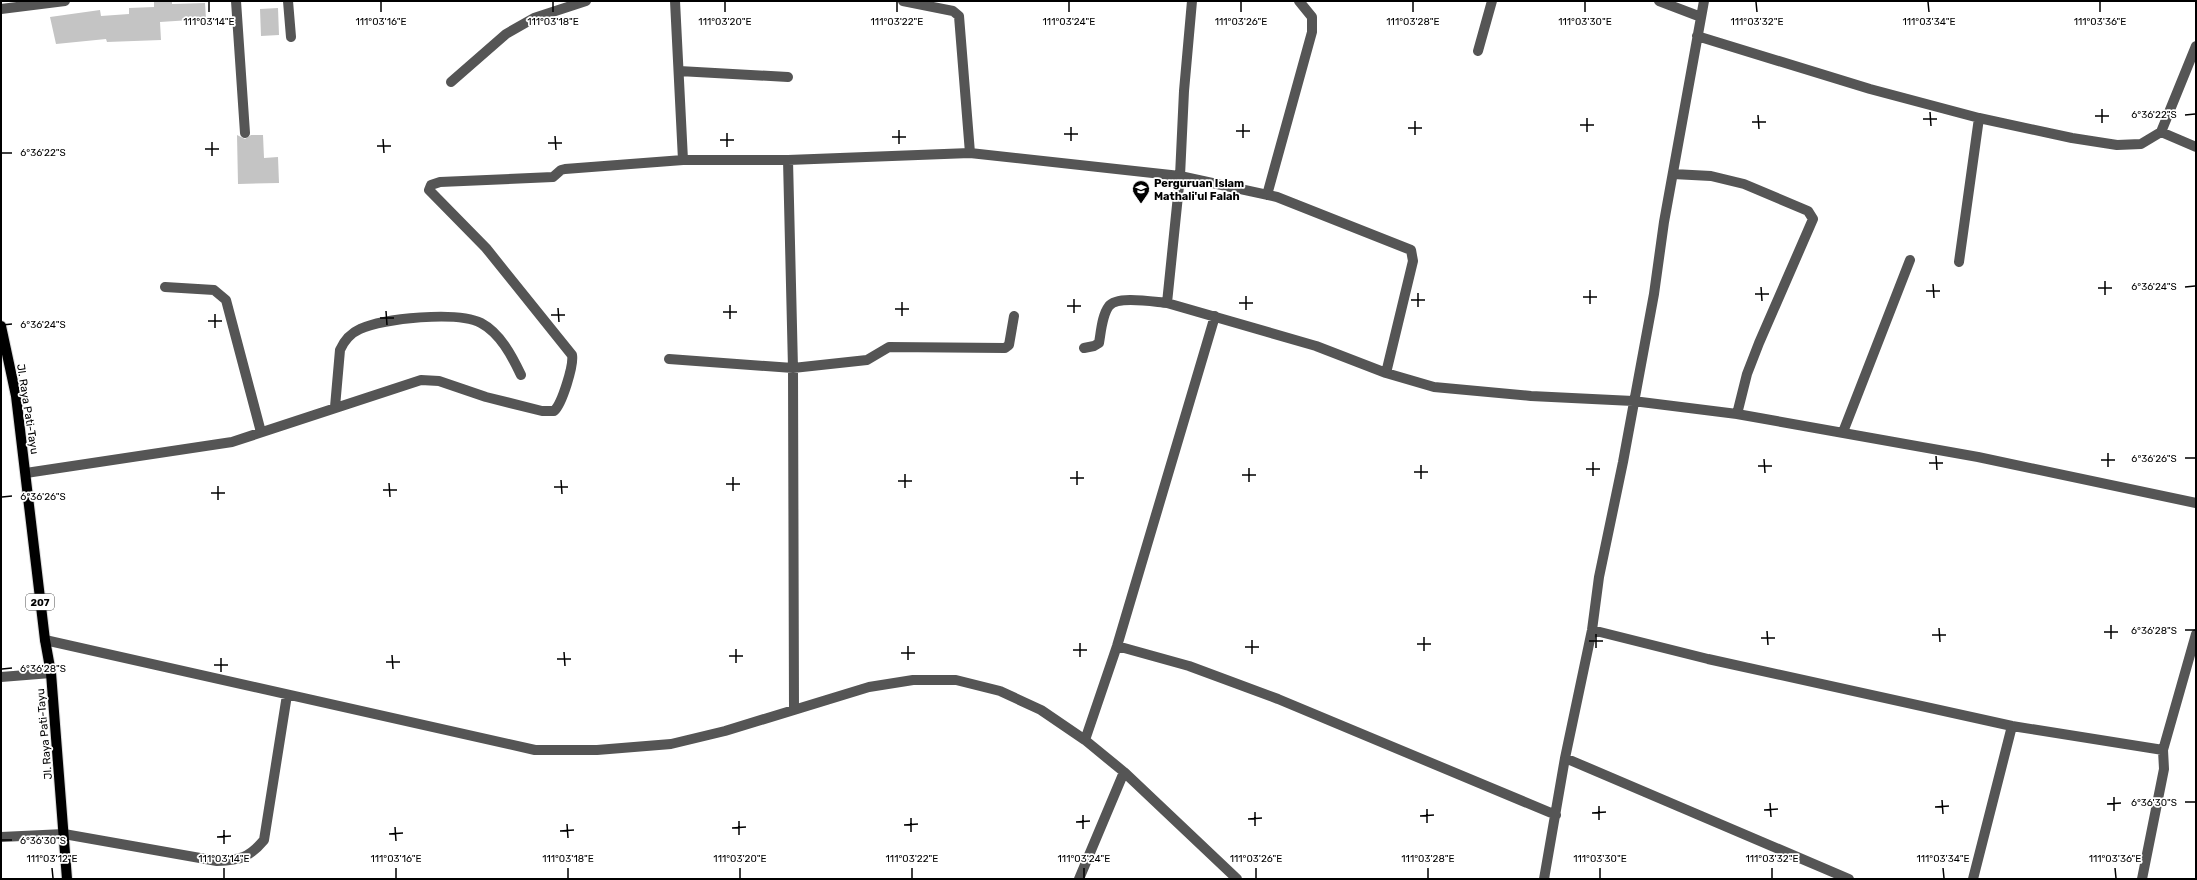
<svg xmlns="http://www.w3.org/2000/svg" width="2197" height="880" font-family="Rubik,sans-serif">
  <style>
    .building { fill: #c4c4c4 }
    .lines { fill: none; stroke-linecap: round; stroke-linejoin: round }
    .major-casing { stroke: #dbdbdb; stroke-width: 12 }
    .minor { stroke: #555; stroke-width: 10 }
    .major { stroke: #000; stroke-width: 10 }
    .ticks { fill: none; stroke: #000; stroke-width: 1.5 }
    .labels { text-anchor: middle; stroke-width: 3.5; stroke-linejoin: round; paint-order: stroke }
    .shield { fill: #fff; stroke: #4c4c4c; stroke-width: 1 }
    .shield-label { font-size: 10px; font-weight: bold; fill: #000 }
    .poi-label { font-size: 11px; font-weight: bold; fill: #000; stroke: #fff; text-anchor: start }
    .street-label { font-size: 11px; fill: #000; stroke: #fff }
    .ticks-label { font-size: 10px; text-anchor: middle; fill: #000; stroke: #fff; stroke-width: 3.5; stroke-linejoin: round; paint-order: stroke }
  </style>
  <rect width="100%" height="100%" fill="#fff"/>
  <path class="building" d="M154 1H172V4L205 3 206 19 160 22 161 40 107 42 106 39 56 44 50 17 100 10 101 16 129 14V8L154 7Z
    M278 8 279 35 261 36 260 9Z
    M237 135 245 139 251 135H263L264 158 278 157 279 183 238 184Z"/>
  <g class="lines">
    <g class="major-casing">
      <path id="major" d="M1 326 16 396 45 640 51 673 67 879"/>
    </g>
    <path class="minor" d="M236 1 245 133
      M288 1 291 37
      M675 1 683 160
      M903 1 953 11 959 16 970 153
      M1192 1 1184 91 1180 176 1167 303 1316 346 1386 373 1434 387 1531 396 1633 401 1737 414 1978 457 2196 503
      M1659 1 1701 17
      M1 9 65 1
      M1697 36 1870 89 1979 118 2072 138 2117 145 2141 144 2161 132 2196 46
      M1478 51 1492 1
      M679 71 788 77
      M451 82 506 34 534 18 586 1
      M2161 132 2196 147
      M1673 174 1711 176 1744 184 1808 211 1813 219 1759 343 1747 374 1737 414
      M1267 195 1312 32V17L1299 1
      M1959 262 1979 118
      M165 287 214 290 226 300 261 432
      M1084 348 1094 346 1099 343C1101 332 1102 315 1109 306 1117 295 1154 302 1167 303
      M669 359 793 368 867 360 889 347 1005 348 1009 345 1014 316
      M335 407 340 350C344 341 351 333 360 329 383 318 458 311 481 323 500 333 512 356 521 375
      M1843 432 1910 260
      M26 473 232 442 421 380 439 381 486 397 542 411H554C562 404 574 365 572 355L486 248 432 193 429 190 431 185 440 182 553 177 561 170 565 169 683 160H788
      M1592 630 1708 659 2012 726 2163 750
      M45 640 535 750H597L671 744 725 731 869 687 913 680H956L1000 691 1041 710 1085 740 1124 772 1237 879
      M1117 646 1189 666 1278 699 1556 815
      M1 677 51 673
      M794 709 793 368 788 160 970 153 1180 176 1277 197 1411 250 1413 261 1386 373
      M1085 740 1117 646 1215 316
      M1565 758 1849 879
      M1 837 64 834 217 861C240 860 249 858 264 840L287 695
      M1079 879 1124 772
      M1544 879 1565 758 1592 630 1599 577 1623 462 1654 294 1664 222 1704 1
      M1973 879 2012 726
      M2142 879 2164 769 2163 750 2196 634"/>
    <use href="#major" class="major"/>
  </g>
  <path class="ticks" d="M209 2V12M381 2V12M553 2V12M725 2V12M897 2V12M1069 2V12M1241 2V12M1413 2V12M1585 2V12M1756 2 1757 12M1928 2 1929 12M2100 2V12M2102 109V123M1930 112 1931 126M1758 115 1759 129M2185 115 2195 114M2095 116H2109M1587 118V132M1923 119H1937M1415 121V135M1752 122H1766M1243 124V138M1580 125H1594M1071 127V141M1408 128H1422M899 130V144M1236 131H1250M727 133V147M1064 134H1078M555 136 556 150M892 137H906M383 139 384 153M720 140H734M212 142V156M548 143H562M377 146H391M205 149H219M2 153H12M2105 281V295M1933 284 1934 298M1761 287 1762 301M2185 287 2195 286M2098 288H2112M1590 290V304M1926 291H1940M1418 293V307M1755 294H1769M1246 296V310M1583 297H1597M1074 299V313M1411 300H1425M902 302V316M1239 303H1253M730 305V319M1067 306H1081M558 308 559 322M895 309H909M386 311 387 325M723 312H737M215 314V328M551 315H565M380 318H394M208 321H222M2 325 12 324M2108 453V467M1936 456 1937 470M2185 458H2195M1764 459 1765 473M2101 460H2115M1593 462V476M1929 463H1943M1421 465V479M1758 466H1772M1249 468V482M1586 469H1600M1077 471V485M1414 472H1428M905 474V488M1242 475H1256M733 477V491M1070 478H1084M561 480 562 494M898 481H912M389 483 390 497M726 484H740M218 486V500M554 487H568M383 490H397M211 493H225M2 497 12 496M2111 625V639M1939 628 1940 642M2185 630H2195M1767 631 1768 645M2104 632H2118M1596 634V648M1932 635H1946M1424 637V651M1761 638H1775M1252 640V654M1589 641H1603M1080 643V657M1417 644H1431M908 646V660M1245 647H1259M736 649V663M1073 650H1087M564 652 565 666M901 653H915M392 655 393 669M729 656H743M221 658V672M557 659H571M386 662H400M214 665H228M2 669 12 668M2114 797V811M1942 800 1943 814M2185 802H2195M1770 803 1771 817M2107 804 2121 803M1599 806V820M1935 807 1949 806M1427 809V823M1764 810 1778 809M1255 812V826M1592 813 1606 812M1083 815V829M1420 816 1434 815M911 818V832M1248 819 1262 818M739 821V835M1076 822 1090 821M567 824 568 838M904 825 918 824M395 827 396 841M732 828 746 827M224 830V844M560 831 574 830M389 834 403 833M217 837 231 836M2 840H12M52 868 53 878M224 868V878M396 868V878M568 868V878M740 868V878M912 868V878M1084 868V878M1256 868V878M1428 868V878M1600 868V878M1772 868V878M1943 868 1944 878M2115 868 2116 878"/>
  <defs>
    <g id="university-pin" transform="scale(0.9)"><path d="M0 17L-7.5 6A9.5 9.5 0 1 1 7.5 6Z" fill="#000" stroke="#fff"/><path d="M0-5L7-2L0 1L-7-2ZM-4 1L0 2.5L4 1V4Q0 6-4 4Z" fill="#fff"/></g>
  </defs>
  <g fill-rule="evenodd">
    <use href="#university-pin" x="1141" y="189"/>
  </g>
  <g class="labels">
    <rect class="shield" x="26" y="594" width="28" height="16" rx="3"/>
    <g class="shield-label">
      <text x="40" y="606">207</text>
    </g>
    <g class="poi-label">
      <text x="1154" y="187">Perguruan Islam<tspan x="1154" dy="13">Mathali'ul Falah</tspan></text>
    </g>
    <g class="street-label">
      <text transform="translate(28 409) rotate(81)" y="4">Jl. Raya Pati-Tayu</text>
      <text transform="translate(44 734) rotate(-95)" y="4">Jl. Raya Pati-Tayu</text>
    </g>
  </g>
  <g class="ticks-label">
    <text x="209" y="25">111°03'14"E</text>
    <text x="381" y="25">111°03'16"E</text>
    <text x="553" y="25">111°03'18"E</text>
    <text x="725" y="25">111°03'20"E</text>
    <text x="897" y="25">111°03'22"E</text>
    <text x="1069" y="25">111°03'24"E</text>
    <text x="1241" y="25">111°03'26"E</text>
    <text x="1413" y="25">111°03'28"E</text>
    <text x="1585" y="25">111°03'30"E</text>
    <text x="1757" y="25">111°03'32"E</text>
    <text x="1929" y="25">111°03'34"E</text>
    <text x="2100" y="25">111°03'36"E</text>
    <text x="2154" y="118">6°36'22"S</text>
    <text x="43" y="156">6°36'22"S</text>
    <text x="2154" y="290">6°36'24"S</text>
    <text x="43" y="328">6°36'24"S</text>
    <text x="2154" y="462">6°36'26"S</text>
    <text x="43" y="500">6°36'26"S</text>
    <text x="2154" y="634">6°36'28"S</text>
    <text x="43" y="672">6°36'28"S</text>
    <text x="2154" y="806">6°36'30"S</text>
    <text x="43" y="844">6°36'30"S</text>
    <text x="52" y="862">111°03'12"E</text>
    <text x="224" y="862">111°03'14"E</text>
    <text x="396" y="862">111°03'16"E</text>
    <text x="568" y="862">111°03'18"E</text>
    <text x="740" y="862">111°03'20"E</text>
    <text x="912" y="862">111°03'22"E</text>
    <text x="1084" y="862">111°03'24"E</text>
    <text x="1256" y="862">111°03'26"E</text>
    <text x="1428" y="862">111°03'28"E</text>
    <text x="1600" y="862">111°03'30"E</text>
    <text x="1772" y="862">111°03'32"E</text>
    <text x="1943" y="862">111°03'34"E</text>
    <text x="2115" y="862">111°03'36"E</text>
  </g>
  <rect width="2197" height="880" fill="none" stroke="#000000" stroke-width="4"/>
</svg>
